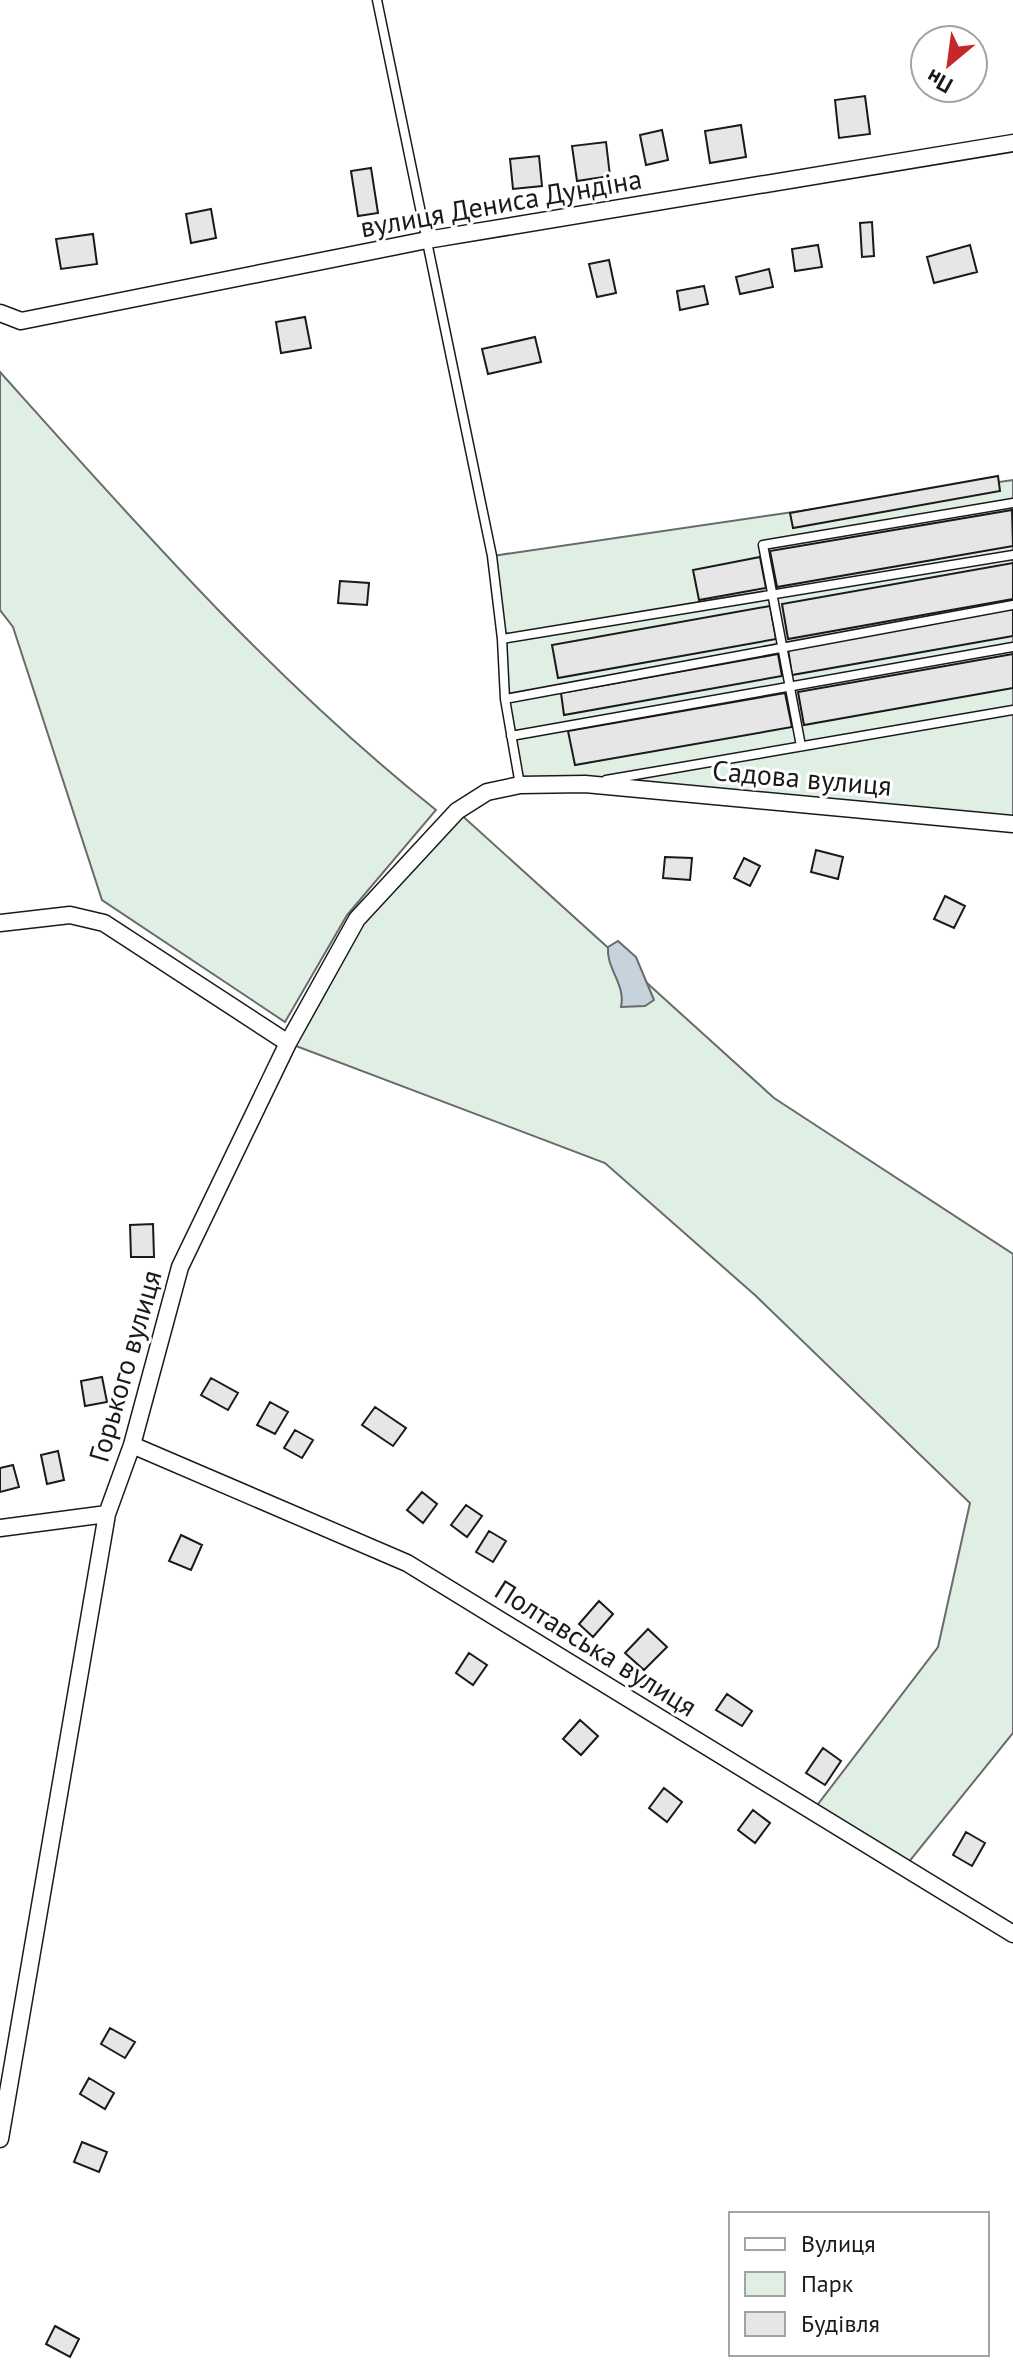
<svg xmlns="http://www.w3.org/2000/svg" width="1013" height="2380" font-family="'PT Sans',sans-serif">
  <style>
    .green { fill: #e0efe3; stroke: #6a6a6a; stroke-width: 2 }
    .water { fill: #c6d2dc; stroke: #6a6a6a; stroke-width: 2 }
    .building { fill: #e6e6e6; stroke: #1a1a1a; stroke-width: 2 }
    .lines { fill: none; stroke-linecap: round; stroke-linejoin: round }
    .lane-casing { stroke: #1a1a1a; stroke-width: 11 }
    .street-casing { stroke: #1a1a1a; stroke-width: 19 }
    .lane { stroke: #fff; stroke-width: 8 }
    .street { stroke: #fff; stroke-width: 16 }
    .labels { text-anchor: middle; stroke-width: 6; stroke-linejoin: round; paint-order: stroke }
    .street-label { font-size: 28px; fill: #1a1a1a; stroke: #fff }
  </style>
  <rect width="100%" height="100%" fill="#fff"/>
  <path class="green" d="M0 372C138 526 274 681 436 810L347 915 285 1022 102 900 13 627 0 610Z
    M1013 480V824L520 785 505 699 492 556Z
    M457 811 774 1098 1013 1254V1733L904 1868 812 1812 938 1647 970 1503 756 1296 605 1163 288 1043 357 919Z"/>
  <path class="water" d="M618 941 636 957 654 1000 645 1006 621 1007C626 984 606 969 608 947Z"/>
  <path class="building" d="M865 96 870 134 839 138 835 100Z
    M741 125 746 157 710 163 705 131Z
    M662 130 668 160 646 165 640 135Z
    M606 142 610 176 577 181 572 146Z
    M539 156 542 186 513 189 510 159Z
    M371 168 378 213 358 216 351 171Z
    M211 209 216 238 191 243 186 214Z
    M872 222 874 256 862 257 860 223Z
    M93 234 97 264 61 269 56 239Z
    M818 245 822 267 795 271 792 249Z
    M970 245 977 272 934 283 927 257Z
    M609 260 616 293 597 297 589 264Z
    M769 269 773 287 740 294 736 277Z
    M704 286 708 304 680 310 677 291Z
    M305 317 311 348 281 353 276 322Z
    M535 337 541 362 488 374 482 349Z
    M998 476 1000 491 793 528 790 513Z
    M1012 510 1013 546 777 587 770 551Z
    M760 557 766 588 699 600 693 570Z
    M1013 563V599L788 639 782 604Z
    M340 581 369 583 367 605 338 603Z
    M770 606 776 639 558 678 552 645Z
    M1013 609V636L792 675 788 649Z
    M778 654 782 676 564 715 561 693Z
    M1013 654V688L804 725 798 692Z
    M785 693 792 727 575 765 568 731Z
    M816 850 843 857 838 879 811 872Z
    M665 857 692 858 690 880 663 878Z
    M744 858 760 866 750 886 734 878Z
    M945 896 965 906 954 928 934 919Z
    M153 1224 154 1257H131L130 1225Z
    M102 1377 107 1402 85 1406 81 1381Z
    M211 1378 238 1393 228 1410 201 1395Z
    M270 1402 288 1412 275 1434 257 1425Z
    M375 1407 406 1428 393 1446 362 1425Z
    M295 1430 313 1440 302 1458 284 1448Z
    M58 1451 64 1480 47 1484 41 1455Z
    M13 1465 19 1487 0 1492V1468Z
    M422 1492 437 1504 423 1523 407 1510Z
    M466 1505 482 1516 467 1537 451 1525Z
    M489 1531 506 1541 493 1562 476 1552Z
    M181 1535 202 1545 191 1570 169 1561Z
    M599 1601 613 1614 593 1637 579 1624Z
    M648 1629 667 1647 644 1670 625 1653Z
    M469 1653 487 1665 473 1685 456 1673Z
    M727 1694 752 1711 742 1726 716 1710Z
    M580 1720 598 1736 581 1755 563 1739Z
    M823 1748 841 1761 825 1785 806 1773Z
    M664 1788 682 1802 667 1822 649 1808Z
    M753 1810 770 1823 755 1843 738 1830Z
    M966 1832 985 1843 972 1866 953 1855Z
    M110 2028 135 2042 125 2058 101 2044Z
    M89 2078 114 2093 105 2109 80 2094Z
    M82 2142 107 2152 99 2172 74 2162Z
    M55 2326 79 2339 70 2357 46 2344Z"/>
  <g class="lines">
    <g class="lane-casing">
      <path id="lane" d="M377 0 492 556 502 639
        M505 699 1013 605
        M511 736 1013 647
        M801 746 763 545 1013 503
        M606 780 1013 710
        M520 785 505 699 502 639 1013 555"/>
    </g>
    <g class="street-casing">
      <path id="street" d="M0 313 21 321 427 240 1013 143
        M0 923 70 915 104 923 288 1043
        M132 1445 407 1563 1013 1934
        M0 1528 107 1514
        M0 2139 107 1514 132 1445 180 1267 288 1043 357 919 457 811 487 792 520 785 585 784 1013 824"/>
    </g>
    <use href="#lane" class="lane"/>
    <use href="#street" class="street"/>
  </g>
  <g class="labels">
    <g class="street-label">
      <text transform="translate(501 203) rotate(-10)" y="10">вулиця Дениса Дундіна</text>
      <text transform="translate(802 778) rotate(5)" y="10">Садова вулиця</text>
      <text transform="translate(125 1366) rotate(-74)" y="10">Горького вулиця</text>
      <text transform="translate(596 1648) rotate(32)" y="10">Полтавська вулиця</text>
    </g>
  </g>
  <rect x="729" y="2212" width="260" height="144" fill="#ffffff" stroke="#a3a3a3" stroke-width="2"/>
  <rect x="745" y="2238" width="40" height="12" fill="#ffffff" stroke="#a3a3a3" stroke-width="2"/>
  <text x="801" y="2252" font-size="24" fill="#1a1a1a">Вулиця</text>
  <rect x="745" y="2272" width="40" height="24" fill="#e0efe3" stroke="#a3a3a3" stroke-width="2"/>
  <text x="801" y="2292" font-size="24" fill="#1a1a1a">Парк</text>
  <rect x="745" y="2312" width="40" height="24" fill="#e6e6e6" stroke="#a3a3a3" stroke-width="2"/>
  <text x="801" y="2332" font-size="24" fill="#1a1a1a">Будівля</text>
  <g transform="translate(949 64) rotate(209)"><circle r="38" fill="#ffffff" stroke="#a3a3a3" stroke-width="2"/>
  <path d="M0-6L14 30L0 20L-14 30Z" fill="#c62828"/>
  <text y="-12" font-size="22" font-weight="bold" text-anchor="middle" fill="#1a1a1a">Пн</text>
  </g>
</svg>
